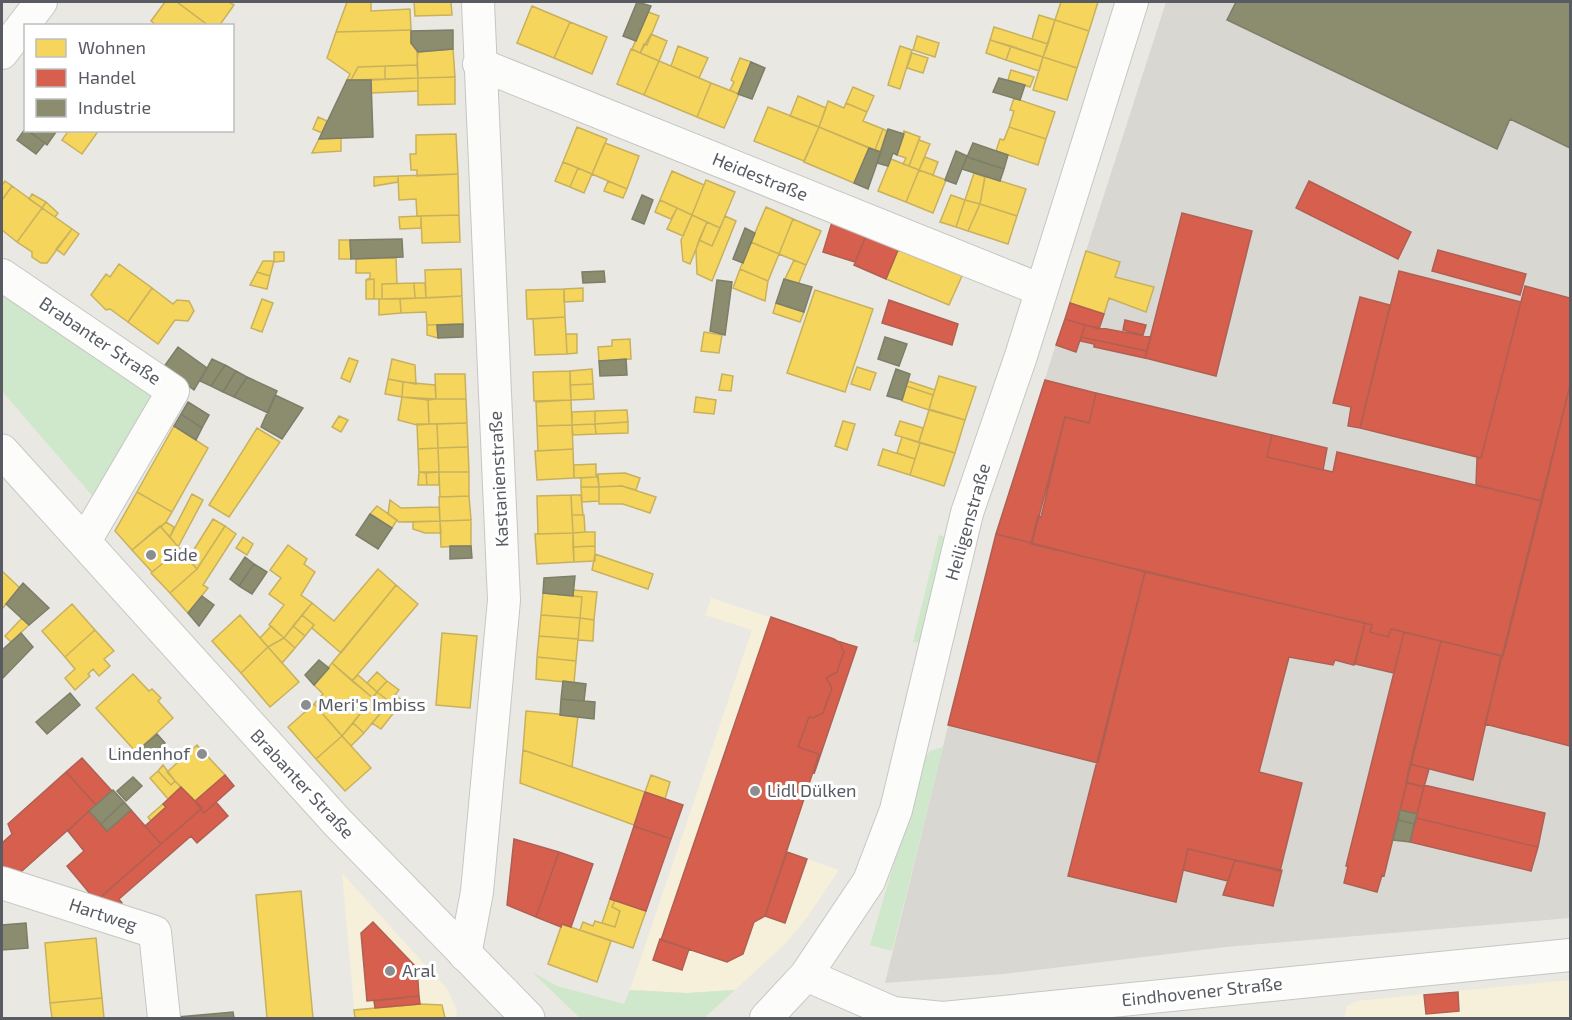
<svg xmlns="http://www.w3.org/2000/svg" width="1572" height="1020" font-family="'Exo 2',sans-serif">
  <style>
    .commercial { fill: #f6efd9 }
    .industrial { fill: #d9d7d2 }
    .green { fill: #cfe7cb }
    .homes { fill: #f6d55c; stroke: #c7b15e; stroke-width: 1.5 }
    .shops { fill: #d6604d; stroke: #b05f53; stroke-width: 1.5 }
    .industry { fill: #8c8c6e; stroke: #7c7e6a; stroke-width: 1.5 }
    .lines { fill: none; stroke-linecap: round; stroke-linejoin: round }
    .minor-casing { stroke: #c6c6c5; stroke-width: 34 }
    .secondary-casing { stroke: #c7c7c6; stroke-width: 35 }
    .minor { stroke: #fcfcfb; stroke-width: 32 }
    .secondary { stroke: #fcfcfb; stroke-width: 33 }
    .poi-dot { fill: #8b8d8f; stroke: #fff; stroke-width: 2 }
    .labels { text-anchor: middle; stroke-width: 6; stroke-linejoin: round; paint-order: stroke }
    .street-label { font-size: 18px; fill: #585c62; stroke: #fff }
    .poi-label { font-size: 18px; fill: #585c62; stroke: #fff; text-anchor: start }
  </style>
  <rect width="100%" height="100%" fill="#eae8e2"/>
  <path class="commercial" d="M711 598 858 646 787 852 839 870 808 916 787 942 735 990 687 993 630 990 752 630 705 615Z
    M342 873 447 989 457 1010 456 1018H355Z
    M1570 980V1018H1344L1347 1006 1356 1001Z"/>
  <path class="industrial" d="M1166 2H1570V918L1226 947 1004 974 885 983 995 534Z"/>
  <path class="green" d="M2 289 154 396 95 499 2 391Z
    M939 535 948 538 920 643 913 642Z
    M943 747 892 951 870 945 924 760 930 751Z
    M532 972 557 986 624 1004 630 990 687 993 735 990 704 1018H580Z"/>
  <path class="homes" d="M165 2H177L209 26H157L151 21Z
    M177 2H229L234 5 219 26H209Z
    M347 2H371V11L410 9 411 30 336 32Z
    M414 2H451L452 15 415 16Z
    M1061 2H1098L1089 31 1055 20Z
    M532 6 570 22 554 58 517 43Z
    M648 12 659 16 647 45 644 44 640 53 632 49Z
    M1039 15 1055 20 1048 44 1032 39Z
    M1055 20 1089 31 1077 68 1043 57Z
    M570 22 607 37 592 74 554 58Z
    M994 27 1048 44 1043 57 990 40Z
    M411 30V43L418 52 417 65 358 67 351 80H347L350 74 327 58 336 32Z
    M651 34 667 41 659 61 640 53Z
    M917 36 939 43 935 57 913 50Z
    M990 40 1011 46 1006 60 986 53Z
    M678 46 708 58 699 78 671 66Z
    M900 46 912 50 900 89 888 85Z
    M1011 46 1043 57 1039 71 1006 60Z
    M453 49 455 77 418 78 417 52Z
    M631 49 659 61 644 95 617 84Z
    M912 53 928 58 923 73 907 68Z
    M1043 57 1077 68 1067 100 1033 90Z
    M740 58 751 62 738 94 730 90 734 82 731 80Z
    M659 61 711 83 697 117 644 95Z
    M417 65 418 78 385 79V66Z
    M385 66V79L351 80 358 67Z
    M1011 70 1034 77 1030 87 1008 80Z
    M455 77V104L418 105V78Z
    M418 78V91L371 93V80Z
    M711 83 739 94 724 128 697 117Z
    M853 87 874 96 867 112 846 103Z
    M798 96 826 108 819 127 790 116Z
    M1014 98 1055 112 1046 139 1009 127 1014 111 1010 110Z
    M828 101 844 108 846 103 867 112 863 121 883 129 875 150 819 127Z
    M768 107 819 127 804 161 754 141Z
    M318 117 327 121 322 133 313 129Z
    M577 127 607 139 592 174 563 162Z
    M819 127 869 148 854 183 804 162Z
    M1009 127 1046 139 1038 165 996 151 1000 139 1004 140Z
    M883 129 887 131 880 152 875 150Z
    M63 130H99L82 154 62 140 67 133Z
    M904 131 920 137 909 166 903 164 906 158 897 155Z
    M456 134 458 174 417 176V170H411L410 154H416V135Z
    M341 138V151L312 153 319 139Z
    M919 140 930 144 919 170 909 166Z
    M605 143 639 156 627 189 592 174Z
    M925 157 938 162 933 175 919 170Z
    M891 159 919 170 906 202 878 191Z
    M563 162 578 168 570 187 555 181Z
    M578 168 592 174 584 193 570 187Z
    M919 170 946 180 933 213 906 202Z
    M672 171 704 185 692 215 660 200Z
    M974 173 985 177 980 204 965 200Z
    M458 174 459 215 417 216 416 199 399 200 398 176Z
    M398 176V182L374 186V177Z
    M985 176 1026 189 1017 216 980 204Z
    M706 180 735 192 720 228 692 215Z
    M5 181 12 186 2 200V185Z
    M608 181 627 189 623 198 604 191Z
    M12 186 42 208 17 242 2 230V200Z
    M32 194 46 202 42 208 29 199Z
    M951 195 965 200 956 227 940 222Z
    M660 200 677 208 671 219 655 212Z
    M965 200 980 204 968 231 956 227Z
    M46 202 58 213 55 217 42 208Z
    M980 204 1017 216 1008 244 968 231Z
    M766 207 793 219 779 254 751 242Z
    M42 208 72 229 47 263H41L32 257V252L17 242Z
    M677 208 692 215 683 236 667 229Z
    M459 215 460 242 422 243 421 216Z
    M692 215 707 222 690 264 683 261 681 240Z
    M421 216V228L400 229 399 217Z
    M725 216 736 221 712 281 697 274 696 249 699 240 712 246Z
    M793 219 821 231 806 265 779 254Z
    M707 222 720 228 712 246 699 240Z
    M72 229 79 234 64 255 56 249Z
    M339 240H350L351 259H339Z
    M751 242 779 254 768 281 740 269Z
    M898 250 962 276 949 305 886 279Z
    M1086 251 1120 262 1115 277 1154 287 1146 312 1109 298 1104 314 1070 303Z
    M274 252H284V261L274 262Z
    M396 258 397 284H382V299H374V279L366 280 370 278V273H356V259Z
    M794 260 806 265 798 285 785 279Z
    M263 261H274L270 276 257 272Z
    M119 264 152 288 128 322 110 309 106 310 91 295 106 274 110 277Z
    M461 269 462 296 426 298 425 270Z
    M740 269 768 281 765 301 733 288Z
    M257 272 270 276 267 289 250 285Z
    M374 279V299H366V280Z
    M414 283 415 298 382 299V284Z
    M414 283H425L426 298H415Z
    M152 288 173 304 177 300 189 301 194 311 188 321 175 320 158 344 128 322Z
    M583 288V301L564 302V289Z
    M564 289 565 317 527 319 526 290Z
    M815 290 873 309 845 392 787 373Z
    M462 296 463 324 427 325 426 312 401 313 400 299Z
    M262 299 273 303 262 332 251 328Z
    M379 299H400L401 313 379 315Z
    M776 303 804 312 800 322 773 313Z
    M565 317 567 354 535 355 533 319Z
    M427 325H437L438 338 427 335Z
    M704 332 722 335 719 353 701 351Z
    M566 334H577V353L567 354Z
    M630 339 631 359 599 361 598 347 612 346V340Z
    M349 358 358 361 350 382 341 378Z
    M392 359 415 365 416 384 388 379Z
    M857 367 876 373 870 390 851 384Z
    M592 369 593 384 570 385V371Z
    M570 371 571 400 534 401 533 372Z
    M435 374H465L466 399H436Z
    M722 374 733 376 731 391 719 390Z
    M939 376 976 387 965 420 929 409Z
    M388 379 403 382 402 397 385 394Z
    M908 381 935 390 933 395 906 386Z
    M403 382 435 385 436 399 402 397Z
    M593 384 594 399 571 400 570 385Z
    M906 386 933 395 929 410 902 401Z
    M402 397 428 400 429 424 417 425 398 420Z
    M696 397 716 400 714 414 694 412Z
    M436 399H466L467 423 429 424 428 400Z
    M571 400 572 425 537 426 536 402Z
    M627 410 628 422 595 424V411Z
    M929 410 965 420 955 453 919 442Z
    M595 411V424L572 425V412Z
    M339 416 348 420 341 432 332 427Z
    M843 421 855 424 847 450 835 446Z
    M900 421 923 428 919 442 895 435Z
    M628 422V433L596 434 595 424Z
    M467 423 468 447 438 448 437 424Z
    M417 424H437L438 448 418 449Z
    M595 424 596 434 573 435 572 425Z
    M572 425 573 449 538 451 537 426Z
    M174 426 208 448 172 512 137 492Z
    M257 428 280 442 229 517 209 505Z
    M902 437 920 443 915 459 897 453Z
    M920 443 955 453 944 486 910 475Z
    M468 447 469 472H439L438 448Z
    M438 448 439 472H419L418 449Z
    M573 449 574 478 537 480 535 451Z
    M883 449 915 459 910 475 878 465Z
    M596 464V477L574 478V465Z
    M419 472 426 473 427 485H418Z
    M439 472V485H427L426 473Z
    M439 472H469V496L440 497Z
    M625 473 640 478 636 490 622 486 599 487 598 474Z
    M597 474 599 487H581V478L596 477Z
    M622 486 656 497 650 513 623 504H599V487Z
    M581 487H599V501L582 502Z
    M137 492 172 512 166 522 132 550 115 531Z
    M192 494 203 500 178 547 170 537Z
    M571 495H581L583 515H572Z
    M571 495 573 533 538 534 537 496Z
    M469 496 471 520 440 521 439 497Z
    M390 500 401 508 439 507 440 521 399 522 388 514Z
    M377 506 397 520 392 528 370 514Z
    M572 515H584L585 532 573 533Z
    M213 519 225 526 197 569 188 559Z
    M471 520V546L441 547 440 521Z
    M440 521 441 533H425L413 529V522Z
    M166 522 174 527 170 537 161 527Z
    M160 526 180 549 152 572 132 550Z
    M225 526 236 534 203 585 208 588 188 613 170 593 197 569Z
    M585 532H595V546L573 547V533Z
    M573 533 574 562 537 564 535 534Z
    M243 537 253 544 247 555 236 548Z
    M288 545 307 559 304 564 315 572 301 595 312 603 284 638 269 625 284 605 269 594 281 578 270 570Z
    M595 546V561L574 562 573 547Z
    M180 549 197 569 170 593 151 573Z
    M595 554 653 574 648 589 592 570Z
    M378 569 396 585 341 653 312 628 314 625 302 615 312 603 334 621Z
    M2 571 20 588 2 609Z
    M396 585 418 604 352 681 332 663Z
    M573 590 597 592 594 620 580 618 582 597 573 596Z
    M543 593 582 597 580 618 541 615Z
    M72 604 95 630 65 657 42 631Z
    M240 615 268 647 241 673 212 641Z
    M302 615 314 625 305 636 293 626Z
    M541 615 580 618 578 639 539 636Z
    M22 618 29 625 11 642 5 636Z
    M580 618 594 620 593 641 578 640Z
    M271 626 284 638 268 647 260 638Z
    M293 626 305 636 295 648 284 638Z
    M95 630 114 651 104 659 110 666 99 676 93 669 88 674 90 676 75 690 65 678 75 669 65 657Z
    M442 633 477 636 470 708 436 705Z
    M539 636 578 639 576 661 537 657Z
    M284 638 295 648 282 663 268 647Z
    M268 647 299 682 270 707 241 673Z
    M537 657 576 661 574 683 536 679Z
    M332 663 373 698 342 736 314 704 323 694 314 685Z
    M377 672 387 681 377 692 367 683Z
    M133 674 149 691 152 689 161 698 158 701 173 718 136 752 96 708Z
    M358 675 377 692 373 698 352 681Z
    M387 681 399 690 395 695 403 701 381 729 372 723 390 702 377 692Z
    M377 692 390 702 364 733 353 723Z
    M314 704 342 736 316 759 288 727Z
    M526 711 578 716 572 767 523 750Z
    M353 723 364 733 351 746 342 736Z
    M342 736 371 768 345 791 316 759Z
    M197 745 225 775 194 802 167 772Z
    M523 750 645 792 634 825 520 783Z
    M163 765 175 781 171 785 158 771Z
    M158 771 171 785 175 781 181 787 168 799 150 778Z
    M651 775 670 782 665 799 645 792Z
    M163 804 166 807 151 821 148 817Z
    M301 891 313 1018H267L256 895Z
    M610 899 615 900 612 907 620 911 615 927 602 923Z
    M615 900 646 911 633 948 580 930 583 922 593 926 595 921 615 927 620 911 612 907Z
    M562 924 611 941 597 982 548 964Z
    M96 938 102 998 50 1003 45 943Z
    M102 998 104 1018H52L50 1003Z
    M420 1004 442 1005 445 1018H355L354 1010Z"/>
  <path class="shops" d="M1309 181 1411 232 1398 259 1296 208Z
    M1182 213 1252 231 1216 376 1145 358Z
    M832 222 866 236 855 262 823 252Z
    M866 236 898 250 886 279 854 265Z
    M1438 250 1526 274 1520 295 1432 271Z
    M1399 271 1521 302 1481 458 1360 428Z
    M1525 286 1570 298V385L1542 501 1476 485 1477 458H1481Z
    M1360 297 1390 305 1360 428 1348 426 1351 407 1333 403Z
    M889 300 958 324 952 345 882 323Z
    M1070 303 1104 314 1099 329 1065 319Z
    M1065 319 1085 325 1076 352 1056 345Z
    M1125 320 1146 325 1143 335 1123 330Z
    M1085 325 1151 337 1147 351 1081 337Z
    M1081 337 1147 351 1145 358 1094 347V344L1080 341Z
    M1045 380 1096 393 1089 423 1065 417 1032 543 996 534Z
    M1570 385V746L1485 724Z
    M1096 393 1272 435 1267 457 1333 472 1337 452 1542 501 1503 656 1391 629 1388 637 1370 632 1372 625 1031 544 1038 516 1041 517 1065 417 1089 423Z
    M1272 435 1327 448 1323 470 1267 457Z
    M996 534 1145 572 1098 763 948 725Z
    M1145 572 1365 623 1354 665 1335 660 1333 665 1289 657 1259 772 1302 783 1280 871 1188 849 1176 902 1068 876Z
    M771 617 834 639 839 642 844 652 837 672 826 678 832 688 823 713 813 718 809 717 798 747 819 754 765 916 754 922 743 954 727 962 661 940Z
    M1365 623 1372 625 1370 632 1388 637 1391 629 1404 632 1394 673 1355 664Z
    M1404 632 1441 641 1384 876 1382 875 1377 892 1344 883 1348 866H1346Z
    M834 640 857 647 814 774 819 754 798 747 809 717 813 718 823 713 832 688 826 678 837 672 844 652 839 642Z
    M1441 641 1501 656 1473 780 1410 764Z
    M82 758 112 791 96 805 66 772Z
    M1410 764 1429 769 1424 787 1406 782Z
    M66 772 96 805 13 879 2 876V843L12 834 8 824Z
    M225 775 234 786 204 813 195 801Z
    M1407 783 1424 787 1417 814 1400 810Z
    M1424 785 1545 813 1538 847 1416 818Z
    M181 787 202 808 161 844 145 826 166 807 163 804Z
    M645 792 683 805 671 839 634 826Z
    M216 802 228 816 197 843 191 836 119 899 122 903 112 911 92 905 201 809 204 813Z
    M131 810 161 844 96 901 67 866 84 851 68 831 89 811 107 831Z
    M1416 818 1538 847 1531 871 1410 842Z
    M634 826 671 839 646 911 610 899Z
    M514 839 559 852 536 917 507 905Z
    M1188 849 1235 860 1228 881 1183 870Z
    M559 852 593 864 571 927 562 924 561 927 536 917Z
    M787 852 807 859 785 923 765 916Z
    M1235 860 1282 870 1273 906 1223 895Z
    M373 922 417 968 419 996 367 1001 361 933Z
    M660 939 689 949 682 970 653 960Z
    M1458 992 1459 1011 1426 1014 1424 995Z
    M419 996 420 1004 375 1008 374 1001Z"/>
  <path class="industry" d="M637 2 651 6 636 41 623 36Z
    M1236 2H1570V148L1510 119 1497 149 1227 20Z
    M453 30V49L418 52 411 43V31Z
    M751 62 765 68 752 99 738 94Z
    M999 78 1025 85 1020 100 993 92Z
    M347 80H371L373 137 319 139Z
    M25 129 45 143 36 154 17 140Z
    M888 129 904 134 897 155 893 153 888 166 877 163Z
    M28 130H53L56 132 47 145Z
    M973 143 1008 155 1004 169 967 157Z
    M869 148 881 152 868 189 854 183Z
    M956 151 967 156 956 184 945 180Z
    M967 157 1004 169 1000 181 962 169Z
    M642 195 653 200 644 224 632 219Z
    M745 228 755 233 743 263 733 259Z
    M402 239 403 257 351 259 350 240Z
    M604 271 605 282 583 283 582 272Z
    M784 279 812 287 804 312 776 303Z
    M717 280 732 282 725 335 710 331Z
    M463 324V337L438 338 437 325Z
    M885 337 907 344 899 366 878 359Z
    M178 347 207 368 194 390 163 368Z
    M212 359 225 365 211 386 200 381Z
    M626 359 627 375 600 376 599 361Z
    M225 365 236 371 223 392 211 386Z
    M896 369 910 374 902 400 887 396Z
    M236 371 247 377 234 397 223 392Z
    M247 377 277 391 268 413 234 397Z
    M275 395 303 408 282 439 261 427Z
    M188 402 209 415 202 428 181 414Z
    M181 414 202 428 196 440 174 426Z
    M370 514 392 528 378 549 356 535Z
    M450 546H471L472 558 450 559Z
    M245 557 254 564 239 586 230 579Z
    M254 564 267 572 252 594 239 586Z
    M575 576 573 596 543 593 544 578Z
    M23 583 49 608 29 625 6 604Z
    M202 596 214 605 199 626 188 613Z
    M21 633 33 647 2 679V650Z
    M319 660 329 668 314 685 305 675Z
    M563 681 586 684 584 701 561 699Z
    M70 693 80 705 47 734 36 722Z
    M561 699 595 702 594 719 560 715Z
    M157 734 165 743 145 761 136 752Z
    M133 777 142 786 126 801 117 791Z
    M113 790 124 802 101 824 89 811Z
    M124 802 131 810 107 831 101 824Z
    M1400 810 1417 814 1414 824 1398 820Z
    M1398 820 1414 824 1410 842 1393 840Z
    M26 923 28 948 2 950V925Z
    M233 1012 234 1018H178V1017Z"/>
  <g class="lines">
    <g class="minor-casing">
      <path id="minor" d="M2 53 41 2
        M479 64 1041 290
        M2 275 173 391 85 541
        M2 883 155 932 164 1018
        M465 955 477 892 504 600 478 2
        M806 975 893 1013 943 1018 1570 955
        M766 1018 806 975 869 881 896 810 967 513 1021 356 1132 2"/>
    </g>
    <g class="secondary-casing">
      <path id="secondary" d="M2 451 338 823 528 1018"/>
    </g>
    <use href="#minor" class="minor"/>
    <use href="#secondary" class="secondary"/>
  </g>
  <g class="poi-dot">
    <circle cx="151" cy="555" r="6"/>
    <circle cx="306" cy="705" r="6"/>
    <circle cx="202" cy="754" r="6"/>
    <circle cx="755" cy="791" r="6"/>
    <circle cx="390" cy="971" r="6"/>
  </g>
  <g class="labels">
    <g class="street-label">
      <text transform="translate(760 177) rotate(22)" y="6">Heidestraße</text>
      <text transform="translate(100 341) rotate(34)" y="6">Brabanter Straße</text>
      <text transform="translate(499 479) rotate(-93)" y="6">Kastanienstraße</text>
      <text transform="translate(968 522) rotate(-74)" y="6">Heiligenstraße</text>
      <text transform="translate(302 784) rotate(47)" y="6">Brabanter Straße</text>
      <text transform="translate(103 915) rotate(18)" y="6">Hartweg</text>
      <text transform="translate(1202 992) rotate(-6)" y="6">Eindhovener Straße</text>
    </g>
    <g class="poi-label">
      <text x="163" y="561">Side</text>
      <text x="318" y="711">Meri's Imbiss</text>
      <text x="190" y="760" text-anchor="end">Lindenhof</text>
      <text x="767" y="797">Lidl Dülken</text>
      <text x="402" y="977">Aral</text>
    </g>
  </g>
  <rect width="1572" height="1020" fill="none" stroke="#585c62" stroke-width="6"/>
  <rect x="24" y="24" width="210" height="108" fill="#ffffff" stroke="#bcbec0" stroke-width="1.5"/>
  <rect x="36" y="39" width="30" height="18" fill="#f6d55c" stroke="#bcbec0" stroke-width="1.5"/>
  <text x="78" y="54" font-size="18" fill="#585c62">Wohnen</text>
  <rect x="36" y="69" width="30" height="18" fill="#d6604d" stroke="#bcbec0" stroke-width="1.5"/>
  <text x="78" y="84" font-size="18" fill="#585c62">Handel</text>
  <rect x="36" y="99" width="30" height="18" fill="#8c8c6e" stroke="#bcbec0" stroke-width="1.5"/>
  <text x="78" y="114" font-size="18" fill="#585c62">Industrie</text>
</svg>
